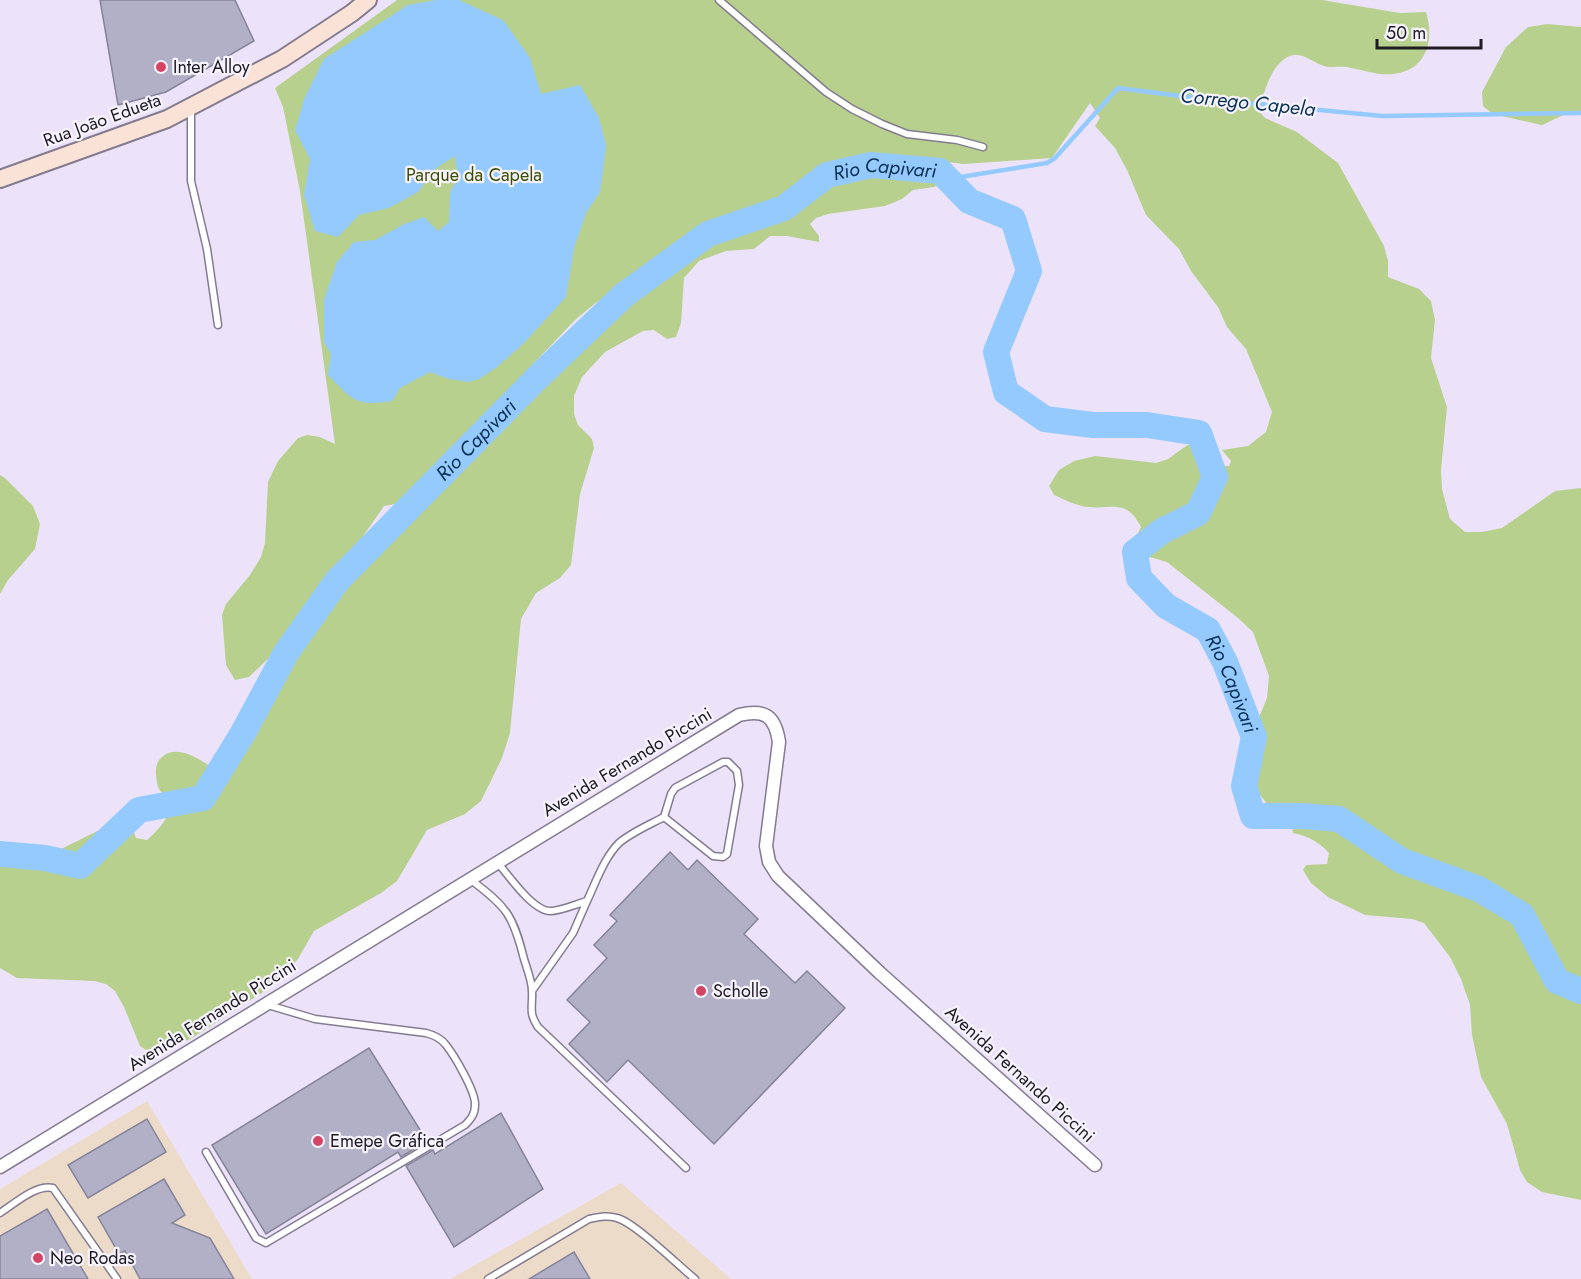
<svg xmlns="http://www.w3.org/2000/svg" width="1581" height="1279" font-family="Jost,sans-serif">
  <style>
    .industrial { fill: #eddbca }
    .green { fill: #b8d08e; fill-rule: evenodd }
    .water { fill: #95caff }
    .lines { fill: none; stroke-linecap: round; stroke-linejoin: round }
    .stream { stroke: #95caff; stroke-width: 4.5 }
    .river { stroke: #95caff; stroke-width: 26 }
    .building { fill: #b1b0c7; stroke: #85849a; stroke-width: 1.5 }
    .lane-casing { stroke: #837b8f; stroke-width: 9 }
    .street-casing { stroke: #837b8f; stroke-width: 15 }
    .secondary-casing { stroke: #837b8f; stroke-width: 20 }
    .lane { stroke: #fff; stroke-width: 6 }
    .street { stroke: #fff; stroke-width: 12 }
    .secondary { stroke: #fae3d6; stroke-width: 16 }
    .poi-dot { fill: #d44466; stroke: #f7f3fd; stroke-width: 2 }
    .labels { text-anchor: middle; stroke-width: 4.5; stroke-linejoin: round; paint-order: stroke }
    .poi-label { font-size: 18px; fill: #1e1b23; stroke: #f7f3fd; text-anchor: start }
    .street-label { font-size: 18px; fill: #1e1b23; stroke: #f7f3fd }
    .park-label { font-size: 18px; fill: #3b4f01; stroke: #f7f3fd }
    .water-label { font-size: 20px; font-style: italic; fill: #093052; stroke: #f7f3fd }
  </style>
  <rect width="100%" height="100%" fill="#ece3fa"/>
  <path class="industrial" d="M147 1101 252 1279H0V1189Z
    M621 1183 731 1279H450Z"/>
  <path class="green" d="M397 0H1322L1400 13 1426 12C1437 49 1420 78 1379 74 1368 72 1357 69 1347 67 1339 66 1331 68 1324 66 1313 63 1302 51 1290 56 1270 64 1265 93 1258 110L1265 118 1297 132 1338 163 1384 246 1388 261V277L1419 289 1431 301 1435 320 1431 358 1447 407 1441 470 1442 489 1450 519 1465 532H1482L1502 528 1555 491 1581 488V1200L1542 1192 1527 1182 1520 1170 1507 1124 1481 1077 1472 1035 1470 1005 1461 979 1450 957 1424 923 1412 919 1365 915 1328 897 1311 883 1303 870 1306 865 1327 864 1329 853C1319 842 1308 836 1293 833L1292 827 1275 814 1247 778 1239 758 1245 737 1258 720 1267 698 1269 676 1253 632 1238 618 1167 562 1146 556 1122 555 1135 539 1141 527C1124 495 1110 512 1082 506 1073 504 1063 499 1054 495L1049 486 1059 470 1074 461 1095 456 1156 463 1168 459 1186 446 1192 444 1204 448 1225 466H1229L1231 461 1222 450 1248 446 1266 432 1272 412 1246 349 1227 327 1218 307 1191 271 1179 249 1146 215 1127 170 1115 148 1095 126 1100 118 1090 103 1052 158 964 164 939 161 957 175 934 187 913 190 902 199 885 206 828 214 816 218 810 224 819 236V242L787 236H770L754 249 726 251 699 261 684 278 681 323 676 337 667 339 654 330 643 331 605 352 582 377 574 396V414L578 425 592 439 594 448 580 494 571 565 560 578 536 593 521 619 510 733 502 758 481 801 465 814 427 830 397 881 381 893 314 931 298 959 277 983 192 1038 162 1052H149L140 1046 124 1007 115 991 106 984 94 981 17 978 0 968V846L19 844 61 849 126 817 130 820 136 838 147 840C156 832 170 818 170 806 170 799 161 794 158 787 156 778 153 764 162 757 179 742 204 763 220 772 257 764 246 726 257 700 265 681 277 664 287 647L275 652 249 677 235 680 226 665 222 615 226 604 250 575 261 557 265 543 268 482 278 461 298 438 307 435 320 437 335 444 300 191 283 107 275 88ZM598 301 572 341 517 395 472 450 427 492 353 551 384 506 401 503 575 320Z
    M1547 24 1581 27V114L1570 112 1542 125 1493 114 1483 106 1482 92 1506 47 1528 27Z
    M0 475 5 478 33 506 40 524 35 549 8 580 0 594Z"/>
  <path class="water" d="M436 0H459L503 20 530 58 541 94 580 85 599 118 606 146 600 192 586 213 574 248 566 297 524 343 497 367 479 379 469 382 449 379 430 372 400 388 392 401C355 407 353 400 328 375L331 354 324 342V300L337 262 354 242 375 240 404 224 424 217 438 231 449 222 450 192 458 179 455 156 435 169 418 192 389 208 359 215 338 237 315 231 304 195 310 159 295 130 305 97 324 59 408 5Z"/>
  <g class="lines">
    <path class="stream" d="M948 179 1047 163 1055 158 1118 88 1196 98 1382 116 1581 113"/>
    <path class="river" id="s1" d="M0 854 45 858 80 866 139 810 203 798 243 733 286 653 337 581 538 377 624 295 708 234 784 208 827 175 871 165 940 171 969 201 1013 219 1029 271 996 352 1006 392 1045 419 1093 425H1147L1199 433 1215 477 1198 513 1162 531 1135 552 1139 578 1166 606 1208 630 1225 662 1254 737 1244 786 1253 816H1303L1339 819 1402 861 1479 889 1522 915 1557 981 1581 991"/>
  </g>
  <path class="building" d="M100 0H235L254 41 166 92 118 105Z
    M670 852 688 870 697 860 758 919 744 934 795 983 807 971 845 1008 714 1144 628 1060 607 1082 569 1044 590 1022 567 1000 607 958 594 945 617 921 610 915Z
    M369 1048 427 1141 401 1157 398 1152 266 1234 212 1145Z
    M501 1113 543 1189 454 1247 406 1166 433 1150 435 1154Z
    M147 1119 166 1152 88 1198 68 1165Z
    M164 1179 185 1215 172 1223 210 1238 234 1279H140L125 1251 119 1254 98 1217Z
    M47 1209 88 1279H0V1236Z
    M574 1252 590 1279H529Z"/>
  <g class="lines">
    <g class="lane-casing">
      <path id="lane" d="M719 0 826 92 852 109 882 124 907 134 957 140 983 147
        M191 108V181L207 249 218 325
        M498 863C508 875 533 911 550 911 561 911 576 904 587 901 596 882 604 858 619 843 632 832 649 825 664 817L671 794 675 788 723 762H728L737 771 739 785 727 854 723 857 713 856 664 817
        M471 880C507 907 513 915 524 959 527 969 532 981 532 991 533 1007 528 1012 538 1027L686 1168
        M532 991 573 933 587 901
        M206 1152 256 1238 266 1243 465 1125C471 1119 475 1114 475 1105 476 1092 454 1055 446 1045 441 1038 434 1035 426 1033L315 1019 268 1005
        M0 1213C14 1204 36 1184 53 1188L117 1279
        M488 1279 589 1219C599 1217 607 1215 617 1218 634 1222 679 1266 695 1279"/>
    </g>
    <g class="street-casing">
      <path id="street" d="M0 1167 739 715C764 709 775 715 779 742L766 846 769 862 778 876 880 973 1095 1165"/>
    </g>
    <g class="secondary-casing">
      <path id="secondary" d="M0 179 167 119 282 59 352 13 368 0"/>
    </g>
    <use href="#lane" class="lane"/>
    <use href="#street" class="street"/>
    <use href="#secondary" class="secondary"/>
  </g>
  <g class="poi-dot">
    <circle cx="161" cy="67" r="6"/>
    <circle cx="701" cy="991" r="6"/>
    <circle cx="318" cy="1141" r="6"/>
    <circle cx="38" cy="1258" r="6"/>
  </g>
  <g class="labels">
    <g class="poi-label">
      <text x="173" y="73">Inter Alloy</text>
      <text x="713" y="997">Scholle</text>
      <text x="330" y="1147">Emepe Gráfica</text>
      <text x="50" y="1264">Neo Rodas</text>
    </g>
    <g class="street-label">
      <text transform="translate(102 120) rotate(-20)" y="6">Rua João Edueta</text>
      <text transform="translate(627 762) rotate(-31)" y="6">Avenida Fernando Piccini</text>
      <text transform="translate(212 1015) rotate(-32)" y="6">Avenida Fernando Piccini</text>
      <text transform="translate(1020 1074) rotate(42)" y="6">Avenida Fernando Piccini</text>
    </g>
    <g class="park-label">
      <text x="474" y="181">Parque da Capela</text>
    </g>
    <g class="water-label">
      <text transform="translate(1248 102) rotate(6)" y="7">Corrego Capela</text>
      <text dy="7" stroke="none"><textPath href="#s1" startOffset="1185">Rio Capivari</textPath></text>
      <text dy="7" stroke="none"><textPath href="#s1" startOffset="681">Rio Capivari</textPath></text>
      <text dy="7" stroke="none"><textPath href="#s1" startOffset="2049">Rio Capivari</textPath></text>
    </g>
  </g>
  <path d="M1377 39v9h104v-9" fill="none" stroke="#1e1b23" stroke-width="3"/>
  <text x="1386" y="39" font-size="18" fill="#1e1b23" stroke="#f7f3fd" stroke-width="4.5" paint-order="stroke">50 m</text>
</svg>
